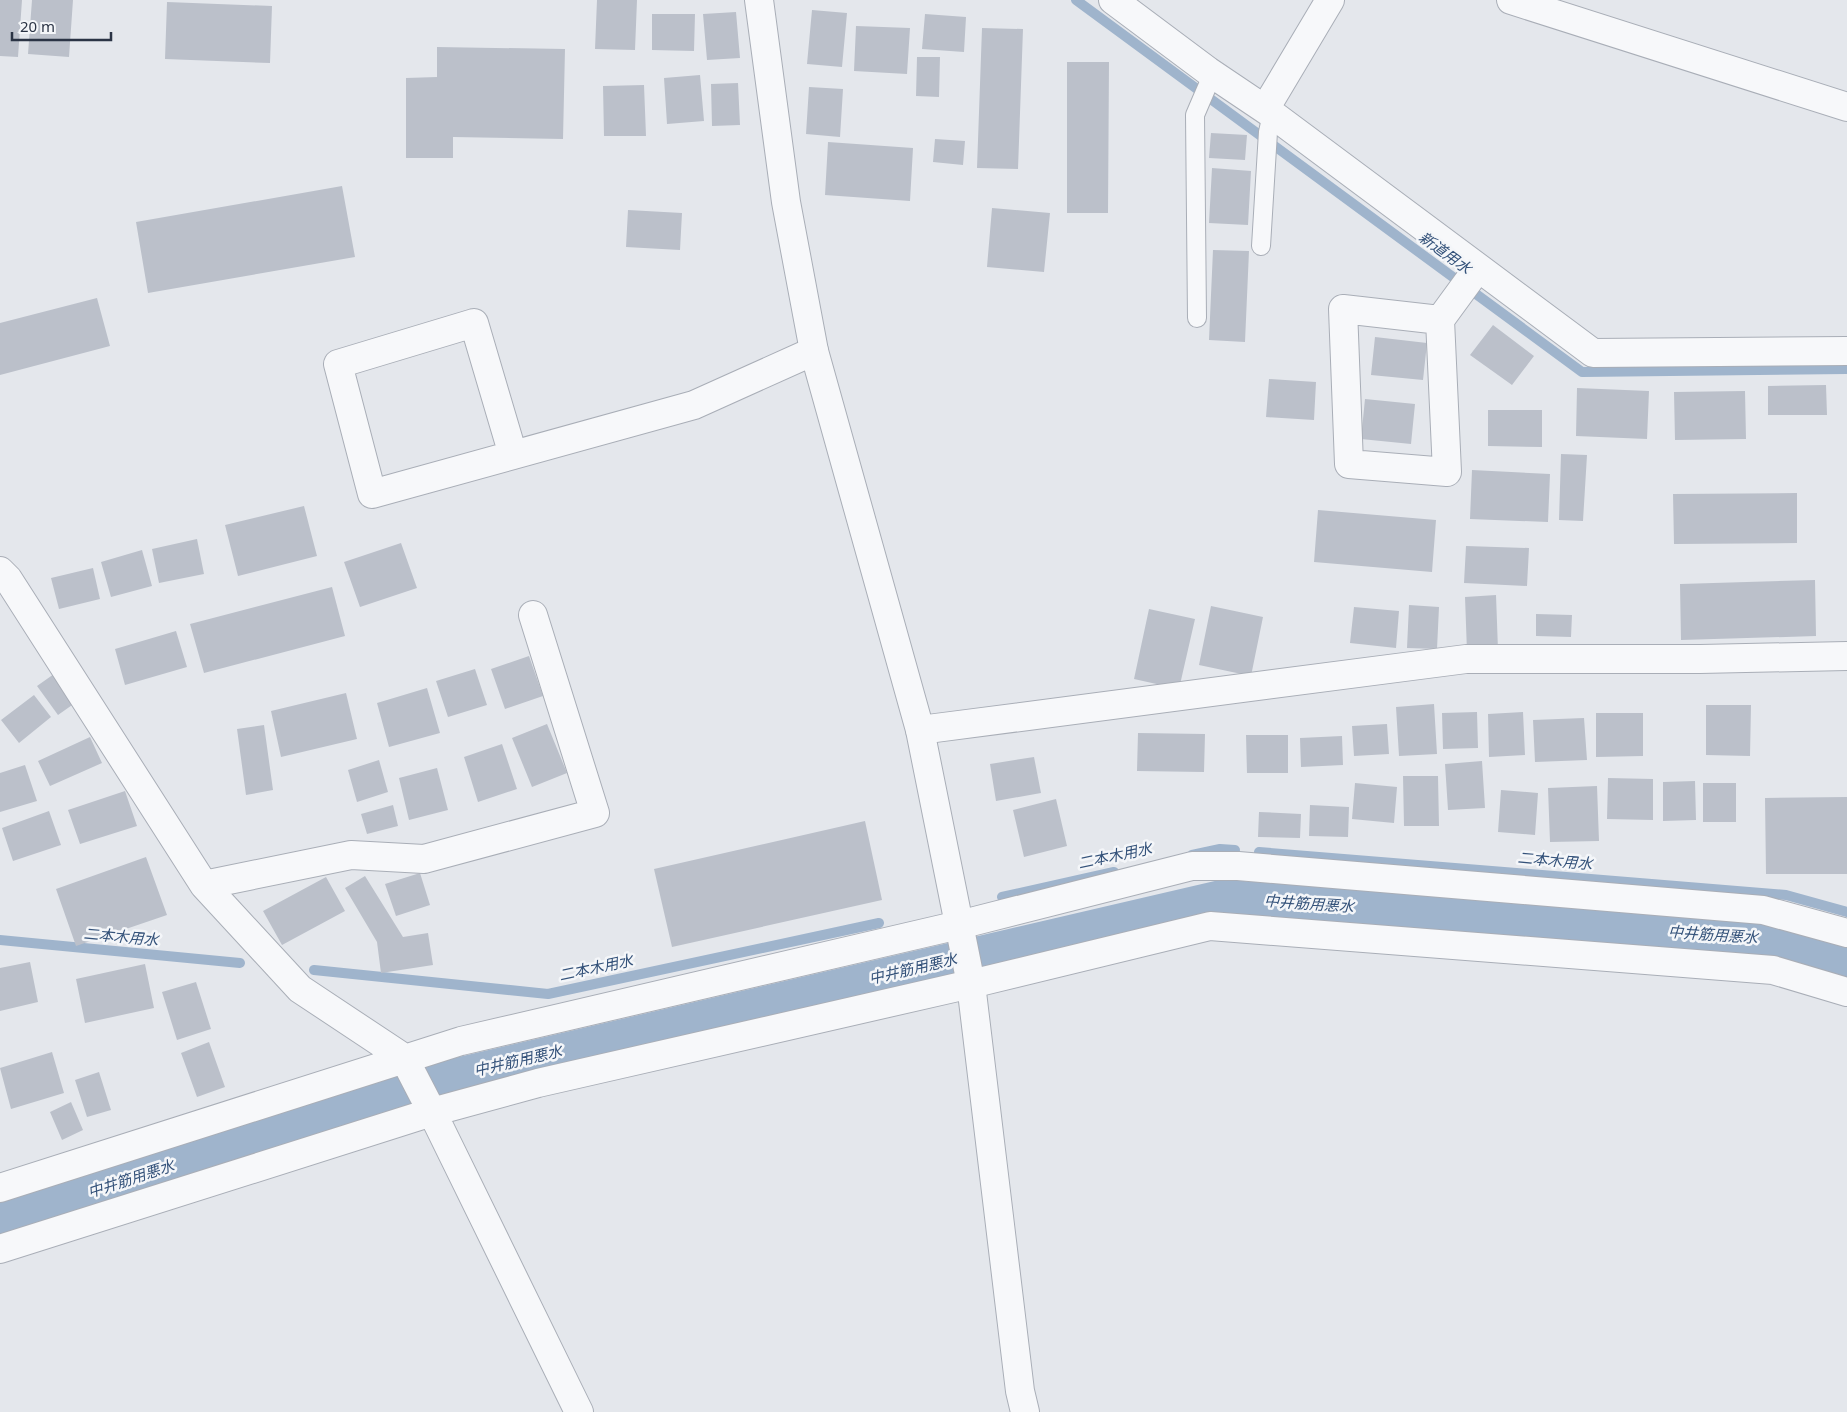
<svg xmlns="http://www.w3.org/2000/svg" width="1847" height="1412" font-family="'Noto Sans','Noto Sans JP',sans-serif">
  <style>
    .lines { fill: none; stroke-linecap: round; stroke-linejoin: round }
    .stream { stroke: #9fb4cc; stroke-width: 10 }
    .canal { stroke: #9fb4cc; stroke-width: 35 }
    .building { fill: #bbc0ca }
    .service-casing { stroke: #a9aeb7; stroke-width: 20 }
    .minor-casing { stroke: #a9aeb7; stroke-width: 30 }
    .tertiary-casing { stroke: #a9aeb7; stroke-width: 30 }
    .service { stroke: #f7f8fa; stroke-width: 18 }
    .minor { stroke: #f7f8fa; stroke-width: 28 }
    .tertiary { stroke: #f7f8fa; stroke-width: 28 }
    .labels { text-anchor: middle; stroke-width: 5; stroke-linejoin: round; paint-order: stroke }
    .water-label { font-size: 15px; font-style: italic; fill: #34527a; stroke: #f4f6f9 }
  </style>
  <rect width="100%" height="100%" fill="#e4e7ec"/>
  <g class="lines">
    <path class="stream" d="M1076 0 1582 372 1847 369
      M1259 852 1786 895 1847 912
      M1192 855 1220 849 1235 850
      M1002 897 1114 872
      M0 940 240 963
      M314 970 548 994 879 923"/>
    <path class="canal" d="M0 1221 441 1079 1223 897 1776 940 1847 961"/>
  </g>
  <path class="building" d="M0 0H22L18 57 0 56Z
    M32 0H73L69 57 28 54Z
    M597 0H637L635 50 595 49Z
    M167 2 272 6 270 63 165 59Z
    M812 10 847 13 842 67 807 64Z
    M736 12 740 58 707 60 703 14Z
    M652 14H695L694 51 652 50Z
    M925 14 966 17 964 52 922 49Z
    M856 26 910 28 907 74 854 71Z
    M982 28 1023 29 1018 169 977 168Z
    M437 47 565 49 563 139 453 137V158H406V78L437 77Z
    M917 57H940L939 97 916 96Z
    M1067 62H1109L1108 213H1067Z
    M700 75 704 121 667 124 664 78Z
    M738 83 740 125 712 126 711 84Z
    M644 85 646 136H604L603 86Z
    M809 87 843 89 840 137 806 134Z
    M1211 133 1247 135 1245 160 1209 158Z
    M935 139 965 141 963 165 933 162Z
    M828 142 913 148 910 201 825 195Z
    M1212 168 1251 171 1248 225 1209 223Z
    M342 186 355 257 148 293 136 222Z
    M992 208 1050 213 1044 272 987 267Z
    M628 210 682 213 680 250 626 247Z
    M1213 250 1249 251 1245 342 1209 340Z
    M97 298 110 346 0 375V323Z
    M1493 325 1534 356 1512 385 1470 355Z
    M1375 337 1427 343 1423 380 1371 375Z
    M1269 379 1316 382 1314 420 1266 417Z
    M1826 385 1827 415H1768V386Z
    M1577 388 1649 391 1647 439 1576 436Z
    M1745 391 1746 439 1675 440 1674 392Z
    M1365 399 1415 404 1411 444 1361 439Z
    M1488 410H1542V447L1488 446Z
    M1561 454 1587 455 1583 521 1559 520Z
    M1472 470 1550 474 1548 522 1470 519Z
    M1797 493V543L1674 544 1673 494Z
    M304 506 317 556 238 576 225 525Z
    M1318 510 1436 520 1432 572 1314 562Z
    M197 539 204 574 159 583 152 549Z
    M401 543 417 588 360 607 344 562Z
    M1466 546 1529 548 1527 586 1464 583Z
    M142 550 152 586 111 597 101 562Z
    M93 568 100 599 59 609 51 578Z
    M1815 580 1816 636 1681 640 1680 584Z
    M332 587 345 636 204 673 190 624Z
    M1496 595 1498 650 1467 652 1465 597Z
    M1409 605 1439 607 1437 649 1407 648Z
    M1211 606 1263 617 1251 676 1199 665Z
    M1354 607 1399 611 1396 648 1350 643Z
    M1149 609 1195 619 1179 689 1134 679Z
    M1536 614 1572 615 1571 637 1536 636Z
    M176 631 187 667 125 685 115 649Z
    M529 656 543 696 505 709 491 669Z
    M475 669 487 705 448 717 436 681Z
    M54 674 75 703 58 715 37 686Z
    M427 688 440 733 389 747 377 703Z
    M346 693 357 739 281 757 271 711Z
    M34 695 51 717 19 743 1 720Z
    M1434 704 1437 754 1399 756 1396 707Z
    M1706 705H1751L1750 756 1706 755Z
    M1477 712 1478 748 1443 749 1442 713Z
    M1523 712 1525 755 1489 757 1488 714Z
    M1596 713H1643V756L1596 757Z
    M1584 718 1587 760 1535 762 1533 720Z
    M547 724 567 773 532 787 512 738Z
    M1387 724 1389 754 1354 756 1352 726Z
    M264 725 273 790 246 795 237 729Z
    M1138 733 1205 734 1204 772 1137 771Z
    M1246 735H1288V773H1247Z
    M1342 736 1343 765 1301 767 1300 738Z
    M90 737 102 763 50 786 38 761Z
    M502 744 517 789 478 802 464 757Z
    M1034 757 1041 793 996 801 990 764Z
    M379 760 388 792 357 802 348 770Z
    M1482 761 1485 808 1448 810 1445 764Z
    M25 765 37 801 0 812V773Z
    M437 768 448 810 409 820 399 778Z
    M1403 776H1438L1439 826H1404Z
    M1608 778 1653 779V820L1607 819Z
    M1695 781 1696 820 1663 821V782Z
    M1355 783 1397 787 1394 823 1352 819Z
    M1703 783H1736V822H1703Z
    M1597 786 1599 841 1550 842 1548 788Z
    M1501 790 1538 793 1535 835 1498 832Z
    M125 791 137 826 80 844 68 810Z
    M1847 797V874H1766L1765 798Z
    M1056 799 1067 846 1024 857 1013 810Z
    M393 805 398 826 367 834 361 814Z
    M1310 805 1349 807 1348 837 1309 836Z
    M49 811 61 845 13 861 2 828Z
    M1259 812 1301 814 1300 838 1258 837Z
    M865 821 882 900 672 947 654 869Z
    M146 857 167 915 76 946 56 889Z
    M420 873 430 905 396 916 385 884Z
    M365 876 403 937 428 933 433 965 381 973 377 942 345 888Z
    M326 877 345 911 282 945 263 911Z
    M30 962 38 1002 0 1011V968Z
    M145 964 154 1008 85 1023 76 979Z
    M196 982 211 1029 177 1040 162 992Z
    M209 1042 225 1087 197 1097 181 1053Z
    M52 1052 64 1093 11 1109 0 1068Z
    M99 1072 111 1110 87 1117 75 1080Z
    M71 1102 83 1130 62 1140 50 1112Z"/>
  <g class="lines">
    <g class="service-casing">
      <path id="service" d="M1261 246 1268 132 1272 114
        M1197 318 1195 115 1213 73"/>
    </g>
    <g class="minor-casing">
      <path id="minor" d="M1113 0 1208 71 1272 114 1593 353 1847 351
        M1511 0 1847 107
        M1265 109 1330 0
        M1440 320 1447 472 1349 464 1343 309 1440 320 1478 268
        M513 455 474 323 338 364 372 494 694 405 814 351
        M0 571 8 579 204 885 300 989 404 1058 432 1112 579 1412
        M920 730 1466 659H1700L1847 656
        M204 885 351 855 424 859 595 813 533 615
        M0 1188 461 1041 959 925 1192 866H1238L1763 910 1847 933
        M0 1249 432 1112 538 1083 971 984 1210 926 1773 970 1847 992"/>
    </g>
    <g class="tertiary-casing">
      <path id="tertiary" d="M759 0 786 202 814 351 920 730 971 984 1020 1391 1025 1412"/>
    </g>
    <use href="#service" class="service"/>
    <use href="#minor" class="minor"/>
    <use href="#tertiary" class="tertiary"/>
  </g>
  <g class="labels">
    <g class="water-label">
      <text transform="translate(1445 253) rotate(36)" y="5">新道用水</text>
      <text transform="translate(1115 856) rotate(-12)" y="5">二本木用水</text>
      <text transform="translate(1555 861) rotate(5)" y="5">二本木用水</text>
      <text transform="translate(1309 904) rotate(4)" y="5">中井筋用悪水</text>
      <text transform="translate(1713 935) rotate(4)" y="5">中井筋用悪水</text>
      <text transform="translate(121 937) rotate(5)" y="5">二本木用水</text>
      <text transform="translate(596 968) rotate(-12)" y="5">二本木用水</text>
      <text transform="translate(913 969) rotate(-13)" y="5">中井筋用悪水</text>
      <text transform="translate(518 1061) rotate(-13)" y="5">中井筋用悪水</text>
      <text transform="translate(131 1179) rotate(-18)" y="5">中井筋用悪水</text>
    </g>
  </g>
  <path d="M12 32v8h99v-8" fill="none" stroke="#2b3445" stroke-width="2.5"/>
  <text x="20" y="32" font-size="15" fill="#2b3445" stroke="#f4f6f9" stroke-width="4" paint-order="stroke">20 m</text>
</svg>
